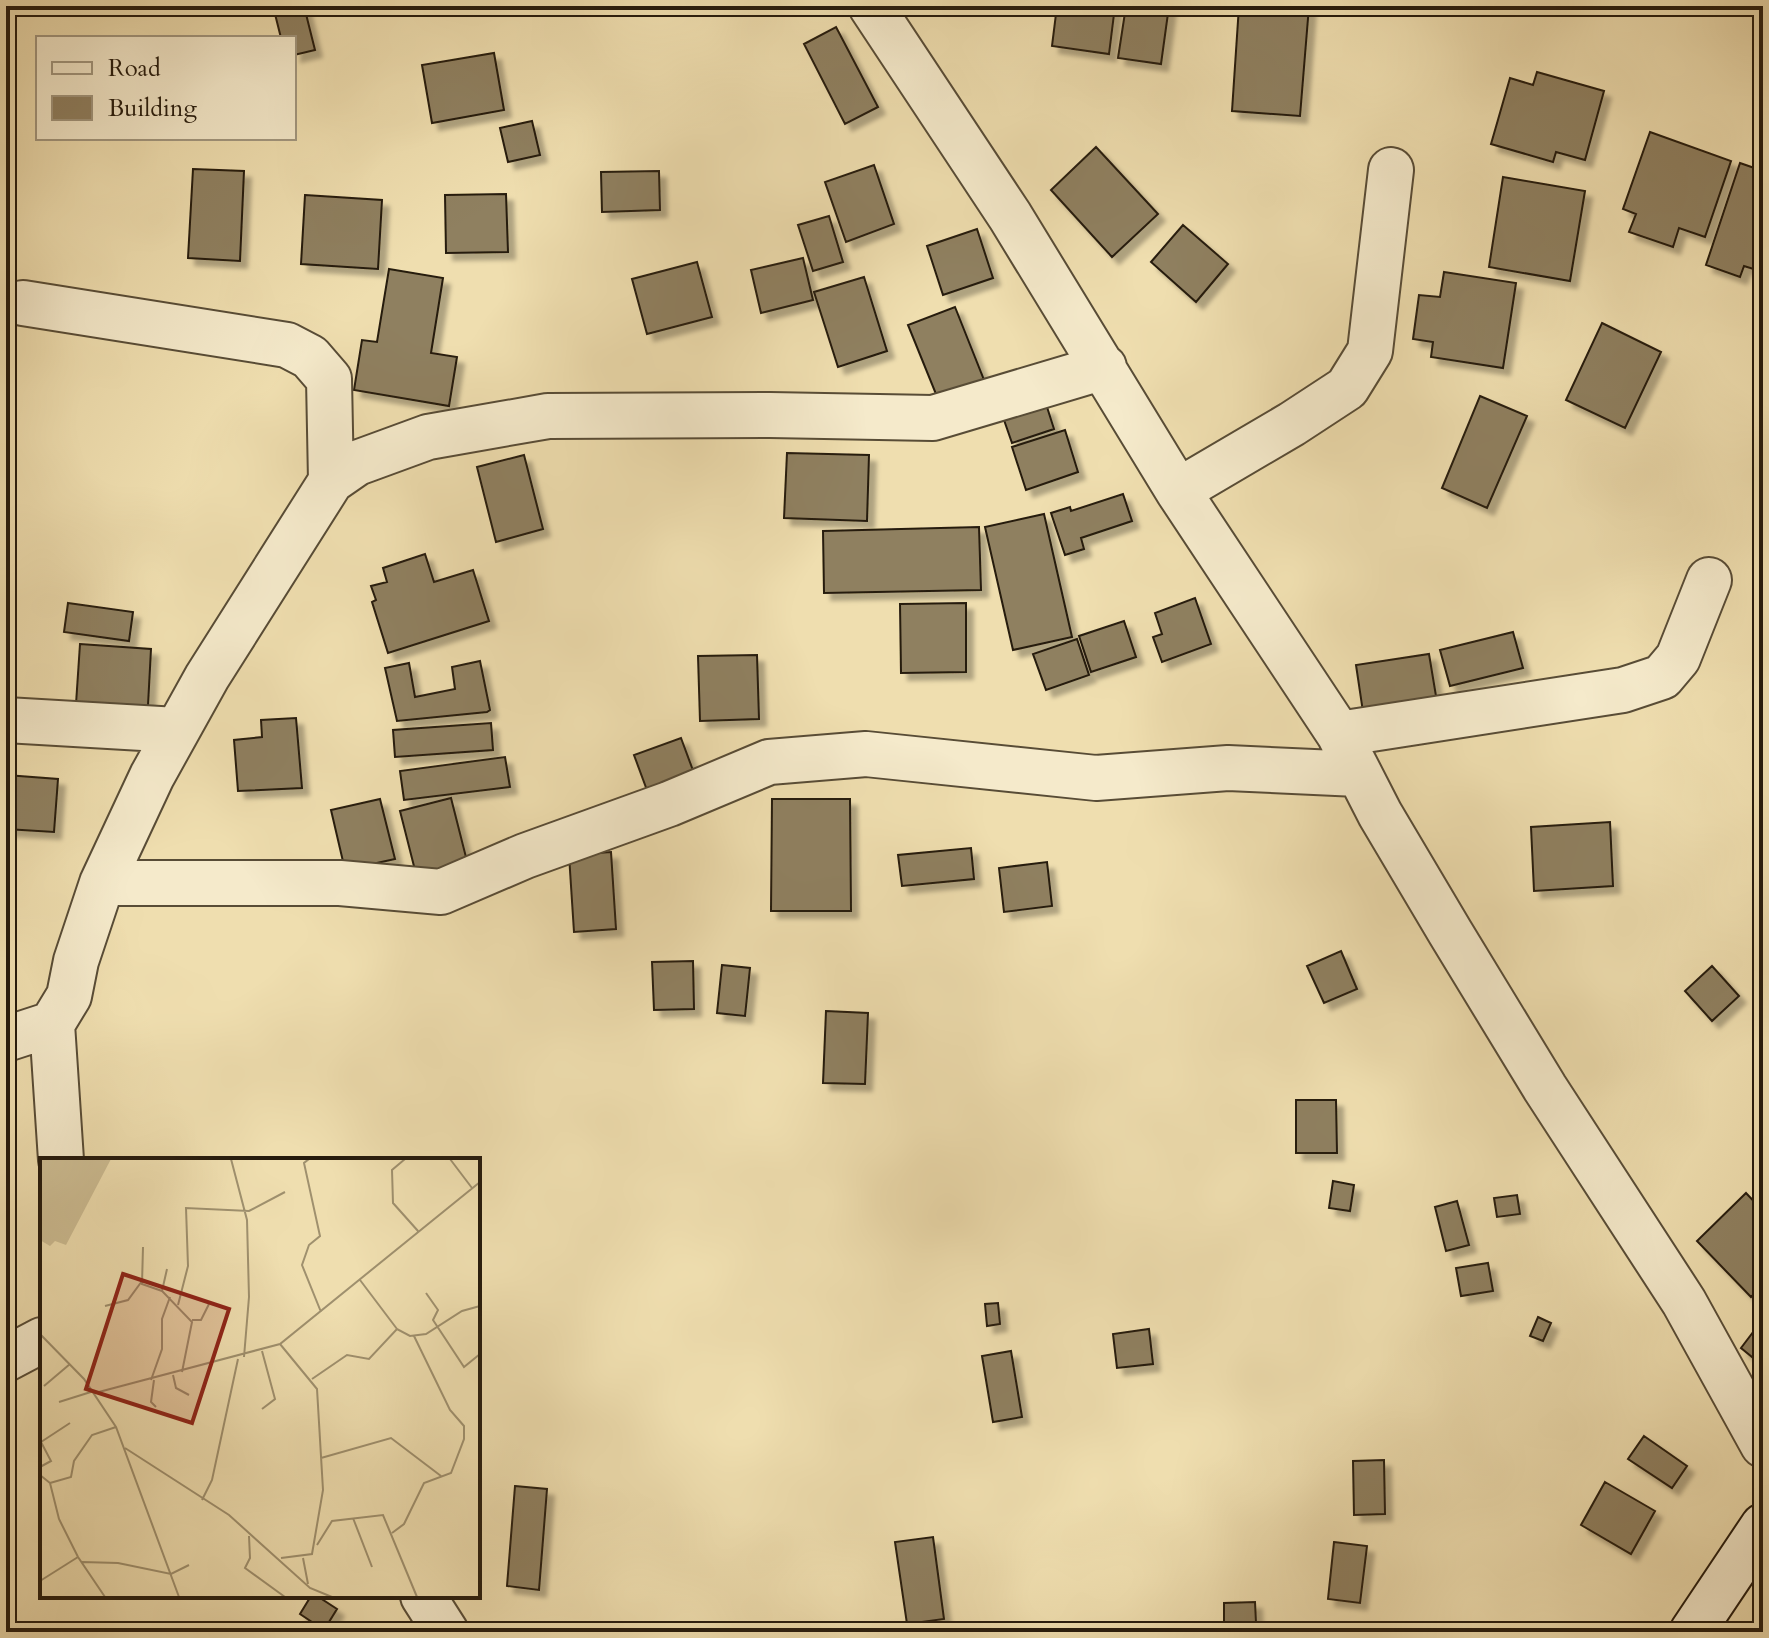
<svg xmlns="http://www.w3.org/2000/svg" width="1769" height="1638" font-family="Cardo,serif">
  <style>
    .building { fill: #8f8061; stroke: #261b0d; stroke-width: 2; filter: url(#shadow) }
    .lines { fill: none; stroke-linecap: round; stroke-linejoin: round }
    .street-casing { stroke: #584c36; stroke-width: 48 }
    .secondary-casing { stroke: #261b0d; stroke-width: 48 }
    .street { stroke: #f5eacb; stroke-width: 44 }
    .secondary { stroke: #f5eacb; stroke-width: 44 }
    .inset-road { fill: none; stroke: #9f906e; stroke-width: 2 }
    .view { fill: #8f2418; fill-opacity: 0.15; stroke: #8f2418; stroke-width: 4 }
    .inset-edge { fill: none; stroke: #261b0d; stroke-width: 4 }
  </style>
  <defs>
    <filter id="shadow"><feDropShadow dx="7" dy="7" stdDeviation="2" flood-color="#0004"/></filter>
  </defs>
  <rect width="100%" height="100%" fill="#efdeaf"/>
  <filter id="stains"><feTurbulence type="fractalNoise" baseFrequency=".0025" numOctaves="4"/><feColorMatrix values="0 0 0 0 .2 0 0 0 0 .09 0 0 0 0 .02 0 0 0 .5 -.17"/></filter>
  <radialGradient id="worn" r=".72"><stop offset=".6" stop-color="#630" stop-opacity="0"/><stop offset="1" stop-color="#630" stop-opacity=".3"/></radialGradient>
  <path class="building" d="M273 6H304L315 50 294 55V38H281Z
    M1057 6H1115L1109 54 1052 46Z
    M1126 6H1169L1161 64 1118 58Z
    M1239 6H1309L1300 116 1232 111Z
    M836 27 878 107 845 124 804 44Z
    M494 53 504 110 432 123 422 65Z
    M1537 72 1604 91 1585 160 1556 152 1553 162 1491 144 1510 78 1533 85Z
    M532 121 540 155 508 162 500 128Z
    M1650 132 1731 161 1705 237 1679 228 1673 247 1629 232 1636 214 1623 209Z
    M1096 147 1158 214 1112 257 1051 190Z
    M1740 163 1763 171V272L1744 266 1740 277 1706 265Z
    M874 165 894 224 846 242 825 182Z
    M193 169 244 171 240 261 188 258Z
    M659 171 660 210 602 212 601 172Z
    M1503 177 1585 191 1570 281 1489 267Z
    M506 194 508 252 446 253 445 195Z
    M305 195 382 200 378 269 301 264Z
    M829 216 843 262 813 271 798 225Z
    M1183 225 1228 264 1196 302 1151 262Z
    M977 229 993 278 943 295 927 246Z
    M803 258 813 300 761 313 751 270Z
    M697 262 712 317 647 334 632 279Z
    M389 269 443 278 431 353 457 357 449 406 354 390 362 340 377 342Z
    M1444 272 1516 283 1503 368 1431 357 1433 342 1413 339 1419 295 1440 297Z
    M864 277 887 351 838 367 814 292Z
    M955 307 986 385 940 404 908 325Z
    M1602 323 1661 352 1625 428 1566 400Z
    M1480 396 1527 416 1487 508 1442 488Z
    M1047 407 1054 429 1012 443 1004 420Z
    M1065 430 1078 472 1026 490 1012 447Z
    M787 453 869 455 867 521 784 518Z
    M524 455 543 529 496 542 477 467Z
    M1123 494 1132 521 1081 538 1084 549 1065 555 1051 513 1070 507 1071 511Z
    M1044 514 1072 637 1013 650 985 527Z
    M979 527 981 590 824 593 823 531Z
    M425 554 434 582 473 570 489 621 388 653 372 602 376 600 371 586 387 582 383 568Z
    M1195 598 1211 644 1162 662 1153 637 1162 634 1155 613Z
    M68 603 133 612 129 641 64 632Z
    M966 603V672L901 673 900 604Z
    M1124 621 1136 657 1091 672 1079 636Z
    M1513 632 1523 668 1450 686 1440 650Z
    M1077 639 1089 675 1046 690 1033 654Z
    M80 644 151 649 147 724 75 719Z
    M1429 654 1437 702 1363 712 1356 665Z
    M757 655 759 719 700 721 698 656Z
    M480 661 490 710 487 712 397 721 385 668 409 663 415 697 455 689 452 667Z
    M296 718 302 788 238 791 234 740 262 737 261 720Z
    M491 723 493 750 395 757 393 730Z
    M681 738 698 784 651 801 634 755Z
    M505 757 510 787 404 800 400 771Z
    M6 775 58 779 54 832 6 829Z
    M451 798 469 869 418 882 400 811Z
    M380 799 395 859 345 870 331 810Z
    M772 799H850L851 911H771Z
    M1610 822 1613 886 1534 891 1531 827Z
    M971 848 974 879 902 886 898 855Z
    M611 852 616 929 574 932 569 855Z
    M1047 862 1052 906 1004 912 999 868Z
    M1341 951 1357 989 1324 1003 1307 966Z
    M693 961 694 1009 654 1010 652 962Z
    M722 965 750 968 745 1016 717 1013Z
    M1712 966 1739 996 1712 1021 1685 991Z
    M826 1011 868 1013 865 1084 823 1083Z
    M1296 1100H1336L1337 1153H1296Z
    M1333 1181 1354 1185 1350 1211 1329 1208Z
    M1746 1193 1763 1211V1285L1751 1297 1697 1241Z
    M1517 1195 1520 1214 1497 1217 1494 1198Z
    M1457 1201 1469 1245 1446 1251 1435 1207Z
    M1488 1263 1493 1291 1461 1296 1456 1268Z
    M998 1303 1000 1324 987 1326 985 1304Z
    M1538 1317 1551 1323 1543 1341 1530 1336Z
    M1763 1319V1366L1741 1348Z
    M1149 1329 1153 1364 1117 1368 1113 1334Z
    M1011 1351 1022 1417 993 1422 982 1356Z
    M1644 1436 1687 1466 1672 1488 1628 1459Z
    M1384 1460 1385 1514 1354 1515 1353 1461Z
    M1605 1482 1655 1511 1631 1554 1581 1525Z
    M515 1486 547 1489 539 1590 507 1586Z
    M933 1537 944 1619 907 1624 895 1542Z
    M1334 1542 1367 1546 1360 1603 1328 1599Z
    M311 1596H317L337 1609 324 1630 300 1614Z
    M1255 1602 1256 1623 1224 1624V1603Z"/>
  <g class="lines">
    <g class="street-casing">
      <path id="street" d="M871 6 1010 216 1178 491 1339 734 1380 814 1450 932 1545 1088 1684 1302 1763 1445
        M23 303 287 345 310 357 329 379 331 481
        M1178 491 1292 424 1347 388 1370 351 1391 170
        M6 720 177 730
        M1339 734 1623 690 1662 677 1678 658 1709 580
        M102 883H340L441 892 525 856 669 804 769 762 866 754 1096 778 1228 768 1358 774
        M52 1024 61 1160
        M6 1039 52 1024 69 996 76 961 102 883 152 776 207 677 331 481 357 463 428 437 548 416 770 415 933 418 1104 367
        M6 1359 42 1340
        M423 1596 446 1632"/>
    </g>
    <g class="secondary-casing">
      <path id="secondary" d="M1692 1632 1763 1526"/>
    </g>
    <use href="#street" class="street"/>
    <use href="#secondary" class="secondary"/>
  </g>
  <g transform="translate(40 1158)">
    <rect width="440" height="440" fill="#efdeaf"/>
    <path d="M0 1H71L26 87 15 83 10 88 0 82Z" fill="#cdbd93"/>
    <path class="inset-road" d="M191 1 207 62 209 139 204 199M269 1 264 5 280 78 269 87 262 107 281 154M365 1 352 12 353 45 378 73M410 1 432 30M103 89 102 126 122 133M127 111 122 133 152 164 142 214M320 122 357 171M386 135 398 152 393 162 424 209 440 196M138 147 148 108 146 50 209 53 245 34M65 148 88 142 102 123M152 162H161L169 146M0 176 44 221 76 269 139 439M240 186 277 231 283 332 272 396 241 400M133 217 136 230 149 237M272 221 307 197 329 201 357 171 370 178 386 176 422 153 440 148M111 222 122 191V161L130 139M114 222 111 244 116 249M4 228 30 206M55 235 240 186 440 24M19 244 54 233M222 251 235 241 222 193M85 290 189 357 270 430 292 439M281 300 351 280 401 318M0 309 11 303 1 284 30 265M0 317 10 325 19 361 38 399 65 439M10 325 31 319 34 303 52 277 76 269M162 342 172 322 198 201M313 360 332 409M352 375 364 366 384 325 411 315 424 281V268L410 252 374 178M209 378 210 400 205 410 245 439M277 387 292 363 343 357 377 439M263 400 268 426M42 404 78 405 131 416 149 407M0 423 38 399"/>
    <path class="view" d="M83 116 189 151 152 265 46 231Z"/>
    <rect width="440" height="440" class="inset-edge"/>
  </g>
  <rect width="1769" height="1638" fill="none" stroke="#efdeaf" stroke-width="32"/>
  <rect x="8" y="8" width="1753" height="1622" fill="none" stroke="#261b0d" stroke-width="4"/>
  <rect x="16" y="16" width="1737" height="1606" fill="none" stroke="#261b0d" stroke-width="2"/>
  <rect x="36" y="36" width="260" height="104" fill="#f5eacb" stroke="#a2977f" stroke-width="2"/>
  <rect x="52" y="62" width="40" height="12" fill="#f5eacb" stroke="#a2977f" stroke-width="2"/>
  <text x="108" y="76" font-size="24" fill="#261b0d">Road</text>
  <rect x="52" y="96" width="40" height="24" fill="#8f8061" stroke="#a2977f" stroke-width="2"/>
  <text x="108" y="116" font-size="24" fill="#261b0d">Building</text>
  <rect width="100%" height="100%" filter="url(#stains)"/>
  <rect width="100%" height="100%" fill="url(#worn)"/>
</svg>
